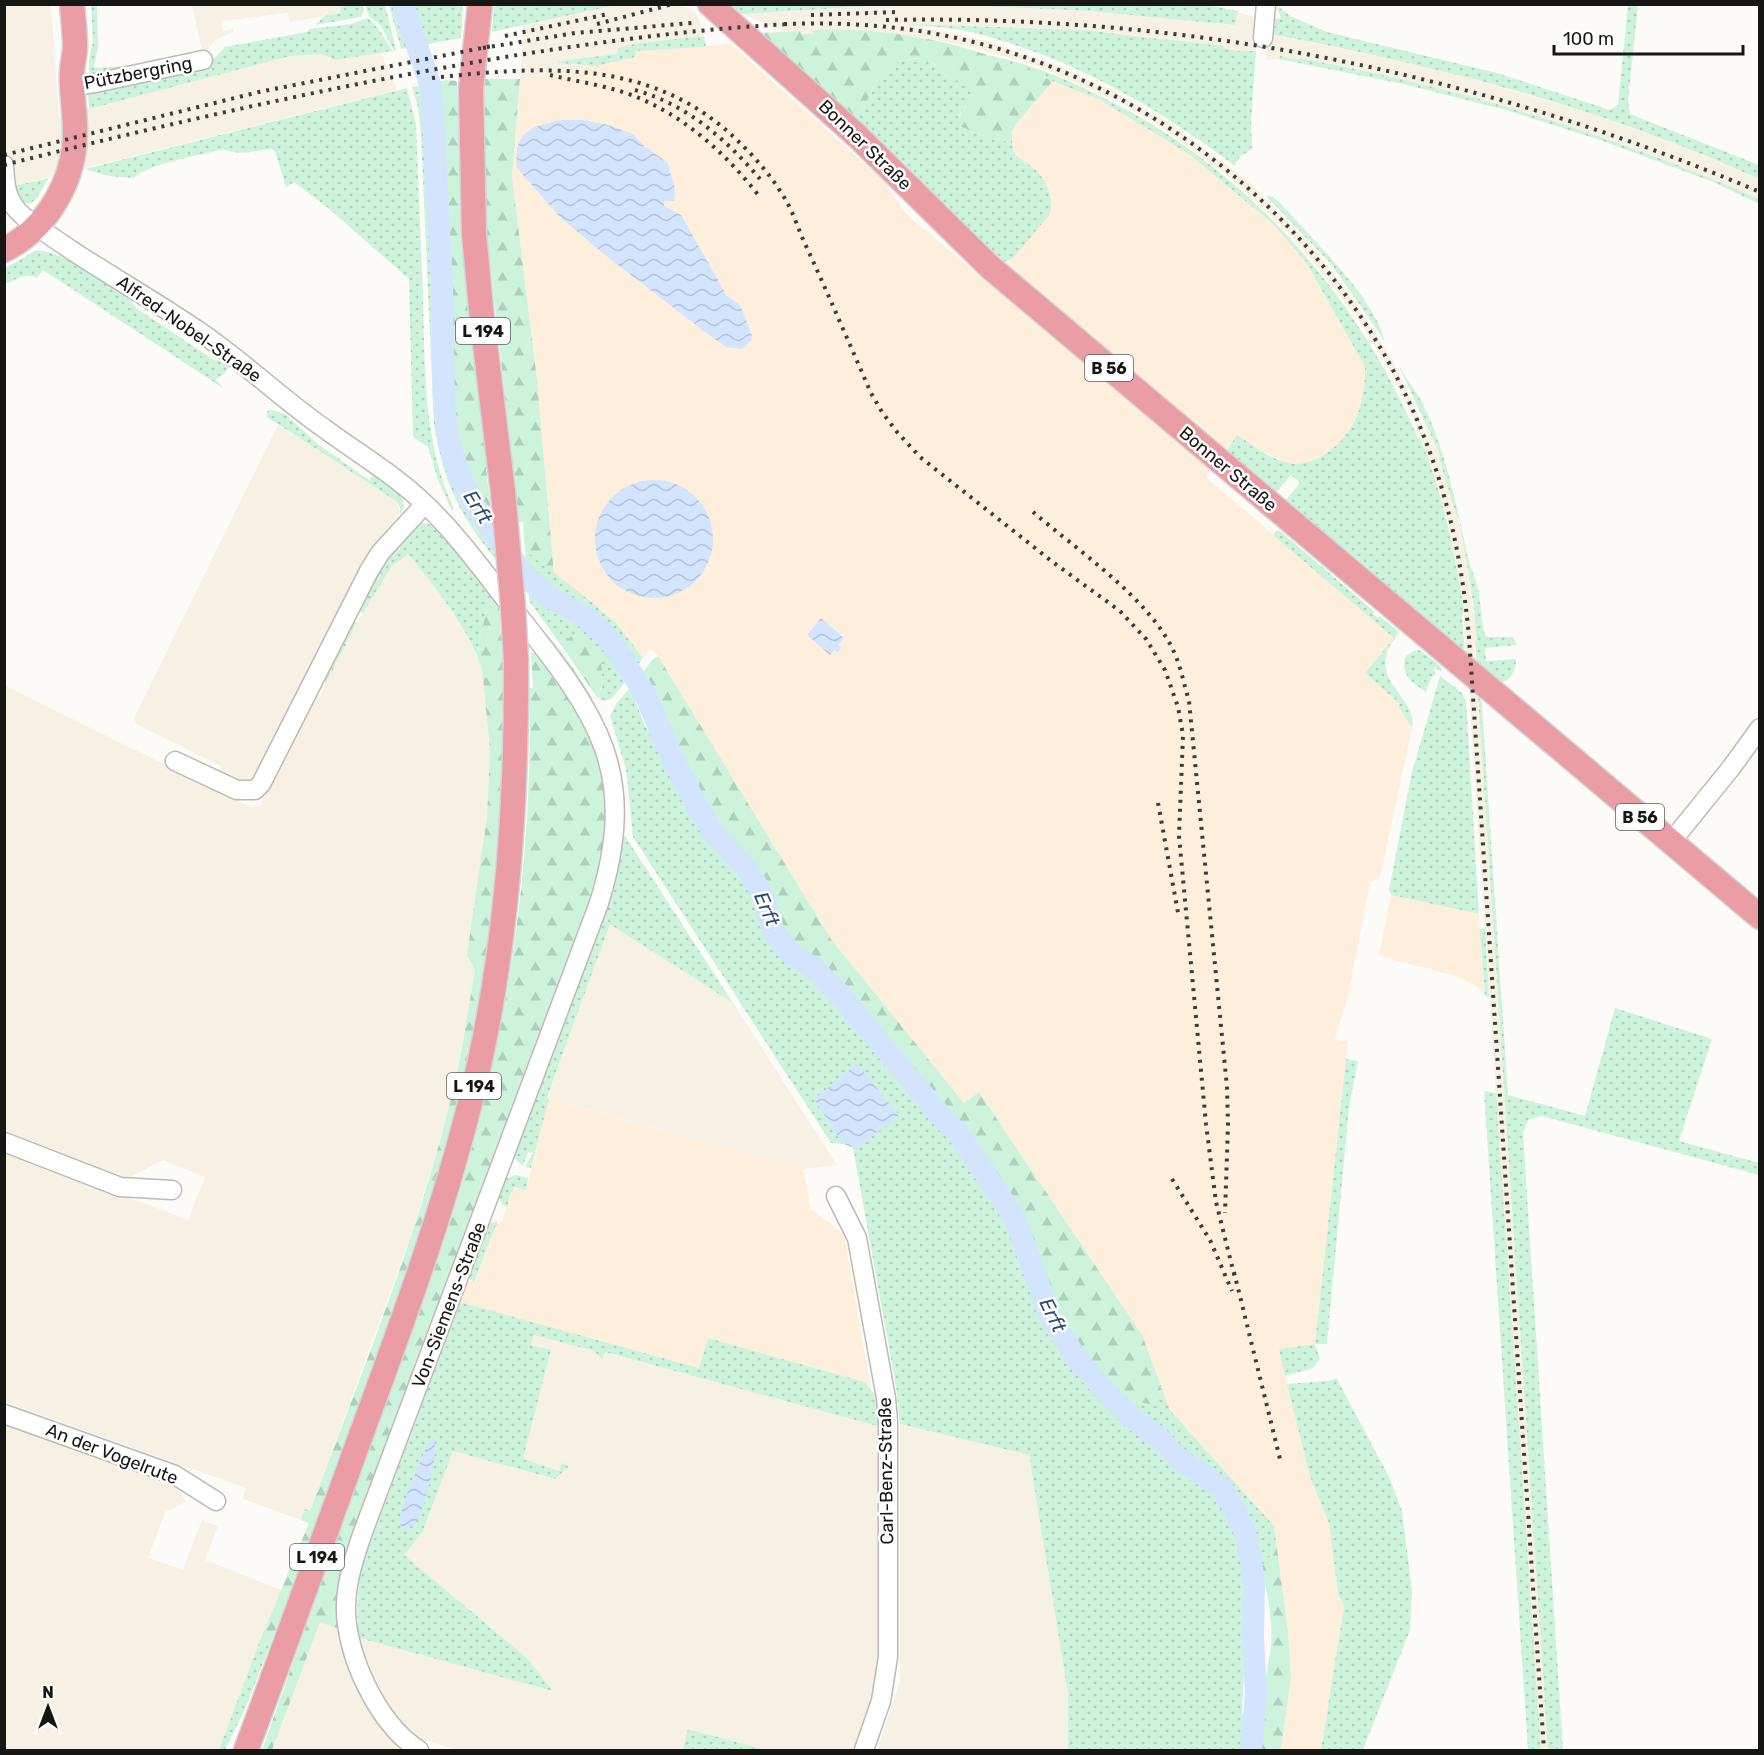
<svg xmlns="http://www.w3.org/2000/svg" width="1764" height="1755" font-family="Rubik,sans-serif">
  <style>
    .built { fill: #f6f0e5 }
    .industrial { fill: #feefdc }
    .grass { fill: url(#grass-dots) }
    .forest { fill: url(#forest-firs) }
    .water { fill: url(#water-waves) }
    .lines { fill: none; stroke-linecap: round; stroke-linejoin: round }
    .river { stroke: #d3e4ff; stroke-width: 22 }
    .minor-casing { stroke: #bcbab7; stroke-width: 21 }
    .major-casing { stroke: #d5d5d5; stroke-width: 27 }
    .minor { stroke: #fff; stroke-width: 18 }
    .major { stroke: #ea9da4; stroke-width: 24 }
    .rail { stroke: #3c3c39; stroke-width: 4; stroke-dasharray: 3 6; stroke-linecap: butt }
    .major-bridge-casing { stroke: #d5d5d5; stroke-width: 27; stroke-linecap: butt }
    .major-bridge { stroke: #ea9da4; stroke-width: 24 }
    .labels { text-anchor: middle; stroke-width: 5; stroke-linejoin: round; paint-order: stroke }
    .shield { fill: #fff; stroke: #5c5c5a; stroke-width: 1.5 }
    .shield-label { font-size: 16px; font-weight: bold; fill: #161614 }
    .street-label { font-size: 18px; fill: #161614; stroke: #fff }
    .water-label { font-size: 20px; font-style: italic; fill: #2e4874; stroke: #fff }
  </style>
  <defs>
    <pattern id="grass-dots" width="8" height="8" patternUnits="userSpaceOnUse" patternTransform="scale(1.5)"><rect width="8" height="8" fill="#cdf3dd"/><path d="M2 2h.1M6 6h.1" fill="none" stroke="#afd0bd" stroke-width="1.8" stroke-linecap="round"/></pattern>
    <pattern id="forest-firs" width="22" height="20" patternUnits="userSpaceOnUse" patternTransform="scale(1.5)"><rect width="22" height="20" fill="#cdf3dd"/><path d="M5 1l3.5 6h-7zM16 11l3.5 6h-7z" fill="#afd0bd"/></pattern>
    <pattern id="water-waves" width="16" height="10" patternUnits="userSpaceOnUse" patternTransform="scale(1.5)"><rect width="16" height="10" fill="#d3e4ff"/><path d="M0 5q4-4 8 0t8 0" fill="none" stroke="#b4c3da"/></pattern>
  </defs>
  <rect width="100%" height="100%" fill="#fdfbf7"/>
  <path class="built" d="M4 5H51L59 117 290 56 321 54 336 60 381 53 397 90 5 188Z
    M192 5H349L341 13 290 22 288 13 222 21V31L233 29V32L215 40 203 55Z
    M617 5H674L689 8 697 15 704 36 639 43 618 54 559 61V63L596 66 535 79H520L523 26Z
    M872 6H983L1089 11 1158 16 1228 25 1235 24 1237 12 1255 17 1259 24 1256 51H1234L1154 37 1084 30 984 26H906L953 33 991 42 1054 64 1116 92 1171 124 1232 169 1255 188 1312 246 1356 303 1393 361 1413 402 1439 467 1422 419 1439 453 1461 530 1477 634 1478 641 1474 642 1475 663 1466 656 1464 610 1450 527 1434 473 1412 416 1389 369 1357 317 1294 238 1244 190 1219 169 1158 125 1125 105 1054 73 1025 62 962 45 922 37 842 29 813 34H800V31H782L742 14Z
    M1268 34 1427 66 1586 112 1684 147 1759 179V199L1632 147 1499 104 1356 68 1300 58 1299 60 1280 57 1279 59 1266 60Z
    M278 425 396 501 401 513 384 539 253 781 244 783 218 772 221 766 136 724 134 718Z
    M408 554 439 592 465 631 482 669 490 750 487 817 474 913 475 970 455 1084 439 1144 410 1238 310 1511 305 1510 301 1520 243 1499 246 1488 5 1402V1150L188 1220 205 1177 163 1160 122 1181 5 1136 4 685 250 807 260 806 316 693 320 695 360 618 392 566Z
    M1469 690 1478 697 1480 725 1548 1750H1541L1534 1668Z
    M610 923 733 1003 837 1165 803 1169 547 1098Z
    M534 1335 594 1351 602 1358 604 1352 881 1427V1639L869 1713 857 1750H766L689 1729 683 1750H457L421 1739 404 1726 392 1712 367 1662 359 1638 552 1690 527 1658 404 1555 422 1533 453 1451 554 1479 559 1471 523 1459 551 1350 531 1345Z
    M900 1424 1029 1455 1068 1693V1750H877L900 1681Z
    M4 1425 175 1485 186 1502 165 1512 148 1558 183 1570 202 1520 218 1526 205 1560 281 1590 256 1651 219 1750H5Z
    M320 1621 342 1630 408 1750H272Z"/>
  <path class="industrial" d="M730 43 886 183 905 213 988 283 1004 262 1013 258 1050 213 1048 188 1032 167 1021 161 1014 151 1011 137 1015 125 1053 81 1100 100 1189 154 1274 225 1306 262 1365 367V387L1360 407 1351 428 1336 447 1312 461 1302 464 1286 463 1264 452 1228 448 1206 477 1394 638 1365 673 1399 703V707L1412 728 1380 877 1370 882 1349 992 1335 1039 1348 1042 1315 1344 1279 1349 1310 1477 1329 1523 1338 1594 1344 1606 1321 1750H1281L1291 1677 1288 1631 1274 1526 1170 1410 1142 1335 979 1092 964 1103 831 939 658 656 651 648 643 658 618 625 594 604 554 574 537 380 512 176 520 79H535L635 57 636 51 703 47Z
    M1391 895 1479 914 1485 996 1479 988 1459 977 1379 956Z
    M549 1099 803 1169 811 1209 844 1234 871 1389 865 1382 708 1338 699 1368 460 1302 468 1281 475 1282 495 1227 502 1221 509 1197 516 1187 526 1189Z"/>
  <path class="grass" d="M1204 4 1238 11 1235 25 1089 11 983 6H872L742 14 731 9 728 5Z
    M91 5H97L98 46 94 68 143 65 89 76V60L93 41Z
    M349 5H363L364 10 361 17 315 25 325 16 341 13 340 7Z
    M365 5H385L396 50 394 51 381 26 369 16Z
    M389 5H463L461 38 401 49Z
    M494 5V4L617 5 492 32Z
    M1628 5H1638L1628 100 1630 114 1759 165V179C1603 108 1437 65 1268 34L1270 28H1274L1275 19 1281 18 1277 9 1279 7 1290 16 1327 32 1497 73 1610 110 1618 105Z
    M368 18C381 29 383 38 393 51L336 60 321 54 290 56 89 109 88 90 145 79 154 80 206 67 225 47 307 32 310 29 351 24Z
    M906 24 1084 30 1223 46 1224 48 1235 51H1256L1251 123 1252 149 1241 156 1234 165C1154 105 1069 56 970 32 949 27 927 27 906 24Z
    M704 36 706 46 703 47 636 51 635 57 596 66 558 63 559 61 617 54 618 48 639 43Z
    M987 55C1028 63 1065 78 1102 97 1245 167 1356 292 1418 438L1420 437C1443 494 1455 552 1464 612L1462 615 1465 655 1285 501 1300 483 1291 475 1276 493 1227 451 1237 435C1252 444 1268 458 1285 462 1298 466 1309 463 1320 457 1353 439 1366 404 1365 367L1306 262 1274 225 1189 154 1100 100Z
    M1280 56 1299 60 1300 58C1459 87 1612 134 1759 199V204L1713 182 1603 141 1506 110 1403 84 1279 59Z
    M925 58C935 63 937 70 945 75 956 81 967 81 976 92L973 99 958 116 978 134 1012 143C1015 159 1020 158 1032 167 1046 178 1054 196 1050 214L1013 258 1004 262 858 120C879 83 875 60 925 58Z
    M425 85 429 131 436 290 438 370 443 439 461 494 467 505 494 536 496 560C459 515 443 482 434 424L421 137 418 107 412 87Z
    M407 88 416 124C418 182 421 240 423 298 425 370 423 442 454 509L452 511 438 480 428 447 413 437 409 279 328 208 294 182 286 187 275 151 271 149C255 151 239 156 223 149 202 155 147 164 134 178L108 176 85 169Z
    M49 178 36 199 29 204 21 201 13 186Z
    M1265 195 1273 197 1280 203C1308 234 1377 301 1384 340L1332 265Z
    M35 251C61 248 107 285 130 299L136 308 214 360 223 361 229 366 224 374 216 379 223 388 43 270 37 278C25 272 16 280 5 284V268Z
    M1398 364C1404 375 1411 385 1418 395 1444 440 1457 508 1468 558 1471 570 1477 581 1479 593 1481 607 1481 621 1485 635L1488 637H1513L1517 645 1485 648 1486 661 1516 659C1516 670 1512 681 1500 682L1477 665 1475 641H1477L1473 602 1459 519 1457 518 1440 460 1439 453Z
    M272 410 285 414 319 445 369 480 375 473 402 494 404 507 400 515V507L396 501 267 417V411Z
    M418 523H427L438 529 499 602 487 605 477 656C461 618 434 586 408 554L392 566 363 613 358 611 384 560Z
    M1276 531H1280L1375 612 1373 614 1377 618 1380 616 1399 632C1395 639 1389 645 1387 653 1377 686 1418 700 1412 728L1399 707V703L1365 673 1394 638 1273 535Z
    M525 550 594 604 618 625 643 658 635 669C622 651 610 633 594 619 579 606 532 586 527 569 525 564 526 556 525 550Z
    M528 586 548 602 582 619 597 633 613 650 630 676 612 698 604 701 597 697 602 687 570 637 561 645 529 601Z
    M353 621 357 623 326 683 323 678Z
    M532 621C555 638 578 674 593 699L585 695Z
    M1420 650 1439 665 1442 670 1441 672 1435 667 1433 670 1436 672 1435 675 1432 676 1426 692C1412 683 1399 673 1406 656L1414 651Z
    M1440 676 1461 692 1466 700 1479 914 1391 895 1389 890 1412 772Z
    M633 684 636 703 645 726 660 745 687 803 707 835 743 874 757 900 773 940 787 959 808 974 853 1018 954 1140 975 1172 1002 1201 1032 1280 1035 1296 1053 1333 1071 1358 1104 1399 1131 1424 1155 1440 1193 1475 1220 1493 1237 1527 1244 1544 1251 1590 1244 1633 1245 1649 1242 1712 1246 1731 1245 1750H1068V1693L1029 1455 900 1424 896 1386 853 1148H857L899 1114 814 1099 843 1144 831 1143 633 837 626 769 610 716 616 704Z
    M1478 697 1482 701V706L1508 1095 1585 1116 1615 1008 1712 1039 1679 1141 1759 1163V1175L1542 1116 1528 1120 1523 1133 1563 1750H1548Z
    M621 836H625L733 1003 610 924 547 1097 549 1099 531 1168 525 1167 533 1153 528 1152 523 1166 516 1160 514 1152Z
    M1485 928 1489 997 1485 996 1480 929Z
    M1346 1059 1358 1061 1349 1107 1327 1344H1315L1320 1359 1313 1368 1285 1376 1279 1349 1315 1344Z
    M1484 1091 1496 1093 1541 1750H1528Z
    M515 1175 528 1178 526 1190 515 1187 509 1197 507 1208 502 1204 498 1196 505 1179Z
    M497 1221 498 1225 495 1227 474 1283 468 1276 488 1224Z
    M460 1302 699 1368 708 1338 865 1382 874 1394 881 1427 605 1352 602 1359 594 1351 534 1335 531 1345 551 1350 523 1459 559 1471 562 1463 569 1466 555 1479 453 1451 422 1533 404 1555 527 1658 553 1691 359 1638C356 1610 357 1587 364 1560Z
    M1337 1379 1389 1477 1402 1511 1412 1590 1410 1630 1363 1750H1321L1344 1606 1338 1594 1329 1523 1310 1477 1287 1384 1326 1381Z
    M1161 1386 1170 1410 1274 1526 1277 1548 1261 1567C1252 1538 1244 1500 1220 1479 1209 1468 1193 1465 1181 1454 1173 1447 1168 1436 1160 1429 1145 1418 1133 1415 1119 1399L1149 1404 1158 1398Z
    M272 1640 245 1709 225 1750H219L257 1648Z
    M688 1729 766 1750H683Z"/>
  <path class="forest" d="M822 29C878 29 935 37 988 55 1010 63 1031 72 1053 81L1015 125 1012 132V143L978 134 958 125C958 111 971 105 976 92 964 79 940 79 934 63 925 58 917 57 907 60 874 68 873 94 858 120L774 45 756 33 801 31V34H813V31Z
    M484 79H520L512 176 537 380 554 574 525 550 523 522H519L486 226Z
    M446 80 457 81 461 197 467 273 490 468 486 469 493 525 471 495 454 451 449 422 437 103 434 83Z
    M492 601 499 602 501 637H505V770L494 909 479 1011 458 1107 420 1239 317 1526 272 1640 257 1648 309 1523 301 1520 305 1509 310 1511C362 1371 420 1231 454 1086 463 1048 468 1008 475 970L467 955 487 817 490 750 482 669 477 656 487 605Z
    M578 633 586 635C601 654 608 675 597 697L561 645 570 637Z
    M539 652 589 726 609 798 601 875 385 1457 342 1630 320 1622 272 1750H262C293 1665 321 1580 352 1495 391 1389 433 1284 464 1176 510 1019 534 851 529 688H533L531 653Z
    M658 656 831 939 964 1103 979 1092 1142 1335 1161 1386 1158 1398 1149 1404 1119 1399 1079 1357 1058 1325 1042 1284 1029 1241 1028 1222 1024 1213 1013 1202 988 1165 974 1149 966 1136 883 1042 879 1031 841 987 782 932 767 889 753 866 703 808 673 747 650 690 640 676 652 660Z
    M1277 1548 1288 1631 1291 1677 1281 1750H1257C1255 1717 1267 1679 1271 1645 1273 1618 1267 1593 1261 1567Z"/>
  <path class="water" d="M562 120H583L608 125 633 134 644 146 668 163C670 177 678 186 674 201H664V206L681 215 727 296 740 305 752 336 751 341 742 349 726 347 705 332 605 255 560 217 517 168C513 131 531 126 562 120Z
    M595 539a59 59 0 1 1 118 0a59 59 0 1 1-118 0Z
    M821 618 844 638 838 645 841 648 838 652 834 650 830 655 807 635Z
    M857 1064 899 1115 856 1149 842 1143 814 1099Z
    M433 1438C441 1450 423 1514 414 1526L403 1527 399 1523 403 1504 428 1443Z"/>
  <g class="lines">
    <path class="river" d="M403 4 430 84 432 100 442 286 444 406 449 443 460 477 474 505 525 576 546 595 585 617 605 635 616 649 644 692 673 760 698 808 714 833 748 870 758 887 766 903 770 923 780 941 790 953 813 968 836 990 947 1123 956 1131 979 1164 1015 1219 1051 1319 1077 1359 1108 1394 1136 1421 1158 1437 1179 1459 1222 1488 1234 1509 1245 1532 1250 1552 1254 1585 1253 1636 1256 1695 1251 1750"/>
    <g class="minor-casing">
      <path id="minor" d="M1263 38 1266 4
        M72 86 95 83 203 60
        M4 165C5 186 6 201 23 216 79 259 142 292 200 332 244 362 282 399 325 429 359 454 395 475 425 504 460 537 488 578 518 615 597 715 640 771 599 903L363 1532C355 1555 347 1579 346 1604 344 1653 378 1724 419 1750
        M175 761 237 790H255L261 784 369 571 380 553 425 504
        M1671 842 1731 768 1760 728
        M4 1142 120 1187 172 1190
        M836 1196 857 1238 886 1398 888 1422V1657L881 1701 864 1750
        M4 1414 175 1475 216 1501"/>
    </g>
    <g class="major-casing">
      <path id="major" d="M480 4 471 89 474 234 482 319 503 492
        M710 4 857 136 990 267 1760 917
        M4 250C49 227 76 178 75 129 75 110 71 92 72 73 72 64 75 55 75 46 75 32 73 18 72 4
        M246 1750C284 1649 320 1548 357 1446 404 1318 452 1190 481 1056 509 926 517 793 516 660"/>
    </g>
    <use href="#minor" class="minor"/>
    <use href="#major" class="major"/>
    <path class="rail" d="M811 15 898 12
      M886 20C1192 14 1478 73 1760 192
      M597 24 673 4
      M784 24C840 22 896 25 952 37 1175 84 1369 258 1438 476 1455 529 1464 582 1469 637L1544 1750
      M505 36 608 14
      M483 48 575 33 692 23
      M550 75C575 81 602 85 626 93 680 112 724 151 759 196
      M432 78C543 66 653 57 739 142 758 160 777 183 789 206 796 220 800 234 807 248 829 296 850 345 871 393L882 412 897 432 920 457 1054 563 1120 611 1146 639 1165 670 1178 707 1183 735 1179 836 1206 1124 1216 1202 1235 1278
      M635 90C686 104 726 139 760 179
      M4 155 259 92 492 46
      M4 165C166 124 329 87 493 59 591 43 691 29 791 24
      M1033 512C1076 549 1151 600 1174 652 1181 667 1184 685 1189 701L1227 1087 1228 1125 1225 1213
      M1158 803 1179 918
      M1172 1179 1210 1240 1232 1291
      M1234 1272 1280 1459"/>
    <g class="major-bridge-casing">
      <path id="major-bridge" d="M503 492 513 607 516 660"/>
    </g>
    <use href="#major-bridge" class="major-bridge"/>
  </g>
  <g class="labels">
    <g class="shield">
      <rect x="456" y="318" width="54" height="26" rx="4.5"/>
      <rect x="1085" y="355" width="48" height="26" rx="4.5"/>
      <rect x="1616" y="804" width="48" height="26" rx="4.5"/>
      <rect x="447" y="1073" width="54" height="26" rx="4.5"/>
      <rect x="290" y="1544" width="54" height="26" rx="4.5"/>
    </g>
    <g class="shield-label">
      <text x="483" y="337">L 194</text>
      <text x="1109" y="374">B 56</text>
      <text x="1640" y="823">B 56</text>
      <text x="474" y="1092">L 194</text>
      <text x="317" y="1563">L 194</text>
    </g>
    <g class="street-label">
      <text transform="translate(138 73) rotate(-11)" y="6">Pützbergring</text>
      <text transform="translate(865 145) rotate(44)" y="6">Bonner Straße</text>
      <text transform="translate(189 329) rotate(35)" y="6">Alfred-Nobel-Straße</text>
      <text transform="translate(1228 469) rotate(40)" y="6">Bonner Straße</text>
      <text transform="translate(449 1305) rotate(-69)" y="6">Von-Siemens-Straße</text>
      <text transform="translate(112 1454) rotate(21)" y="6">An der Vogelrute</text>
      <text transform="translate(886 1471) rotate(-91)" y="6">Carl-Benz-Straße</text>
    </g>
    <g class="water-label">
      <text transform="translate(478 507) rotate(58)" y="7">Erft</text>
      <text transform="translate(767 909) rotate(67)" y="7">Erft</text>
      <text transform="translate(1053 1315) rotate(64)" y="7">Erft</text>
    </g>
  </g>
  <rect width="1764" height="1755" fill="none" stroke="#161614" stroke-width="12"/>
  <g transform="translate(48 1707)" stroke="#ffffff" stroke-width="4.5" paint-order="stroke">
  <path d="M0-4.5L10 22L0 15L-10 22Z" fill="#161614"/>
  <text y="-9" font-size="16" font-weight="bold" text-anchor="middle" fill="#161614">N</text>
  </g>
  <path d="M1554 45v9h189v-9" fill="none" stroke="#161614" stroke-width="3"/>
  <text x="1563" y="45" font-size="18" fill="#161614" stroke="#ffffff" stroke-width="4.5" paint-order="stroke">100 m</text>
</svg>
